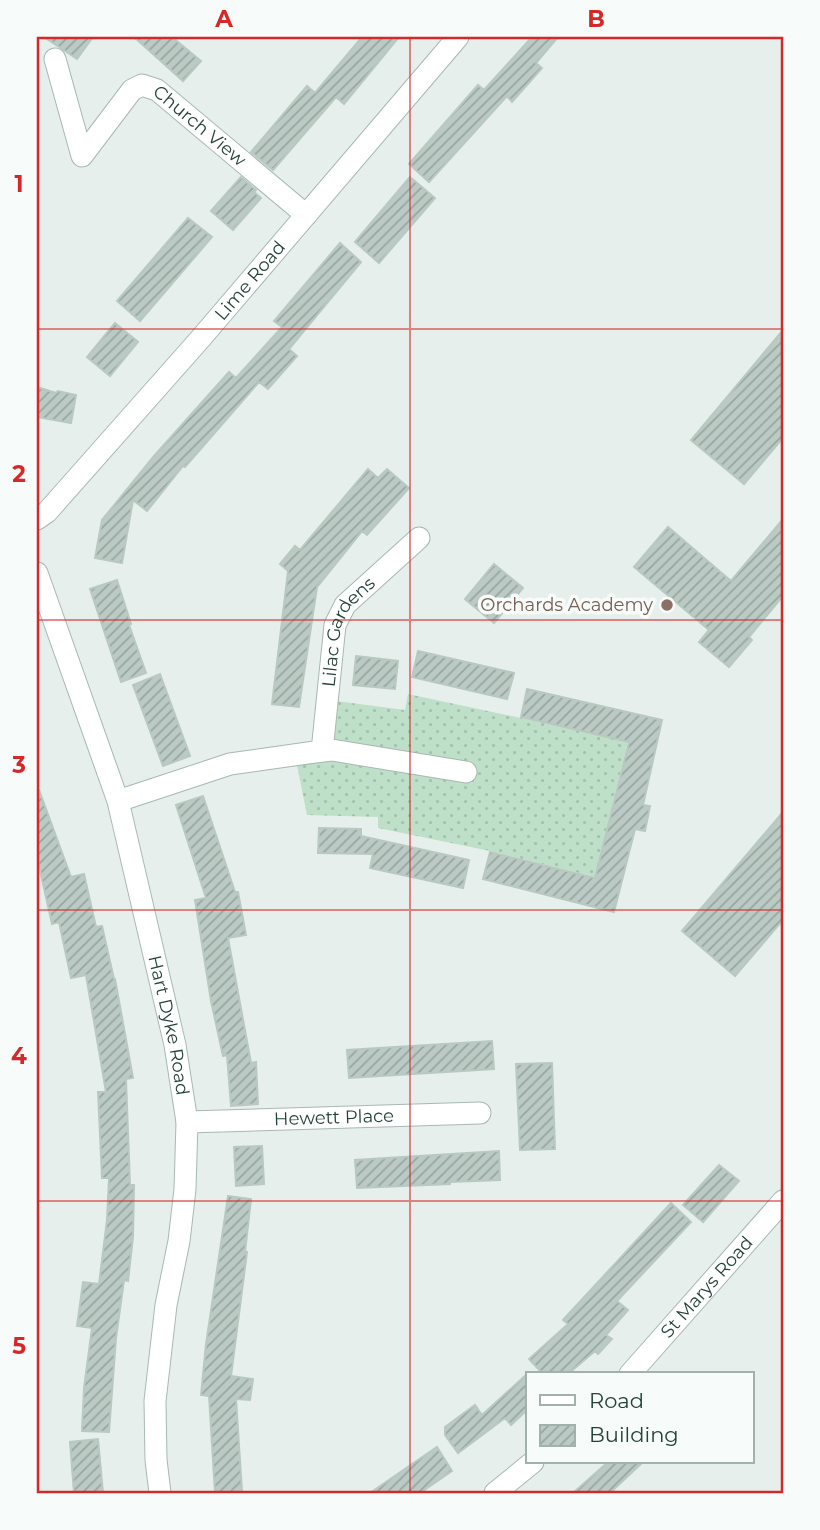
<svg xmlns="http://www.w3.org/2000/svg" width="820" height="1530" font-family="Montserrat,sans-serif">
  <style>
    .grass { fill: url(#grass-dots) }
    .building { fill: url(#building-hatch); stroke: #b8c9c2; stroke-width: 2 }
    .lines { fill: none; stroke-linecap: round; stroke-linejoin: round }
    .street-casing { stroke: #a8b8b2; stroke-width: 23 }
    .street { stroke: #fff; stroke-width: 21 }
    .grid { fill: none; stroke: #d62828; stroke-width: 2; stroke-opacity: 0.55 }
    .education-dot { fill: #8d6e63; stroke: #f7fbf9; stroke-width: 2.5 }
    .labels { text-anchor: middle; stroke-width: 7; stroke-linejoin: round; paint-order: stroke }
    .street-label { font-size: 18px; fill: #24423a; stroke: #f7fbf9 }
    .education-label { font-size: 18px; fill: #785e54; stroke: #f7fbf9; text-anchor: end }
    .neatline { fill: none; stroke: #d62828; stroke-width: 2.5 }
    .grid-label { font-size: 23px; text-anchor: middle; font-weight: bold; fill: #d62828 }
  </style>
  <defs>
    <pattern id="grass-dots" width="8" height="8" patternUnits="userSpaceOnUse" patternTransform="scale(1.75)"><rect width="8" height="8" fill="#bfe0c8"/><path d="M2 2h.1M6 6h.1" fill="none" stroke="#a4c1ad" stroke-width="1.8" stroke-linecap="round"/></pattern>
    <pattern id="building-hatch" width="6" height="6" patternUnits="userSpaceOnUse" patternTransform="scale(1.75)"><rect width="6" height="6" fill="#bbcac4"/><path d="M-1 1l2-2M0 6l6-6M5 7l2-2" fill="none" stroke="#98a6a0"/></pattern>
  </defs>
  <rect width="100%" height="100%" fill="#e6efeb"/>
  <path class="grass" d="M408 694 628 741 595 877 490 851 378 828V817L307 815 296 760 332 759 336 701 405 710Z"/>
  <path class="building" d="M44 37H93L77 59Z
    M134 37H172L201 61 183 81Z
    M362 37H399L344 104 336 97 273 170 251 152 307 86 315 93Z
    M532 37H558L536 63 542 68 512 102 507 96 429 182 409 164 478 85 484 90Z
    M241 177 256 190 254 192 261 198 233 230 211 211Z
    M410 177 435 198 379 263 355 242Z
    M188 218 212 237 140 321 117 301Z
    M340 243 361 262 289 349 297 356 268 389 259 382 185 467 183 466 147 511 133 500 122 563 95 558 102 520 154 456 229 372 236 378 282 327 274 321Z
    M115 323 138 342 110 376 87 357Z
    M783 330V438L744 484 691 440Z
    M37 387 56 393 58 391 76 395 71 423 37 417Z
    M368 469 378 478 387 469 409 488 367 535 362 531 317 587 299 707 272 704 288 571 280 564 295 546 300 550Z
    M783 519V596L749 637 752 640 729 667 699 642 709 630 634 567 668 527 731 581Z
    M494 564 523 588 494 623 465 599Z
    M117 580 131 624 129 625 146 673 121 682 90 589Z
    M418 651 514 673 507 699 412 677Z
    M356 656 398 661 395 689 353 685Z
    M160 674 190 756 163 766 133 685Z
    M527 689 662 720 643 805 650 806 645 831 635 829 614 912 483 879 490 852 595 878 629 742 521 717Z
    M37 790H39L71 877 84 874 96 927 102 926 114 979H115L133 1078 126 1079 130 1185H134L133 1237 128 1281 124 1280 116 1338 109 1432 82 1431 84 1388 92 1328 77 1326 83 1282 99 1284 107 1220 109 1178H102L98 1092H106L86 975 71 978 59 922 52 924 37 857Z
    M203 796 235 892H238L246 935 228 938 251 1063 256 1062 258 1104 231 1106 227 1055 223 1056 211 1001 195 900 206 898 176 805Z
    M783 812V920L735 976 682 931Z
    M319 828 361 829V836L469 860 463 888 370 868 373 854 318 853Z
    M492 1041 494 1069 349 1078 347 1050Z
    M552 1063 555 1149 520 1150 516 1064Z
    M262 1146 264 1184 236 1186 234 1147Z
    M499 1151 500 1180 450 1182V1184L357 1188 355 1160Z
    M719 1165 739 1181 703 1222 683 1205Z
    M228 1196 251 1199 245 1252H247L231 1376 253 1379 250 1400 236 1399 242 1491 215 1493 209 1396 201 1395 206 1344Z
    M671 1203 691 1222 617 1301 628 1310 606 1335 612 1339 598 1354 595 1351 568 1374H543L529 1359 568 1324 563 1320Z
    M528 1373V1409L511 1425 505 1418 458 1453 445 1435V1427L475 1405 482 1415Z
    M98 1439 103 1493H74L70 1442Z
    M437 1447 452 1471 420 1493H370Z
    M608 1462H643L610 1493H573Z"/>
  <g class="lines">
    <g class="street-casing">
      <g id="street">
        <path id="s1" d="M55 59 82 156 132 90 142 85 157 90 306 215"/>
        <path id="s2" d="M37 519 47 512 201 338 458 37"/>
        <path id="s3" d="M37 573 118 801 175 1045 187 1122 185 1189 179 1241 166 1305 155 1401 156 1460 160 1493"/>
        <path d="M322 751 332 750 466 772"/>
        <path id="s4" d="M118 801 230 764 322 751 335 625 345 605 419 538"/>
        <path id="s5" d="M187 1122 480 1113"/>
        <path id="s6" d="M630 1374 783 1201"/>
        <path d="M495 1493 533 1462"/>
      </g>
    </g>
    <use href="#street" class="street"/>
  </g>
  <path class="grid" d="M410 37V1493M37 329H783M37 620H783M37 910H783M37 1201H783"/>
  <circle class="education-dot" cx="667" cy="605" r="7"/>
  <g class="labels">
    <g class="street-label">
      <text dy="6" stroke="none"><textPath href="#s1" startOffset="266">Church View</textPath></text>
      <text dy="6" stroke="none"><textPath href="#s2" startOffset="320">Lime Road</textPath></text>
      <text dy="6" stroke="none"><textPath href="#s4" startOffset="336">Lilac Gardens</textPath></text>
      <text dy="6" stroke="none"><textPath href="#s3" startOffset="472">Hart Dyke Road</textPath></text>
      <text dy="6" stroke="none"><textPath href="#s5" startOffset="147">Hewett Place</textPath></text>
      <text dy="6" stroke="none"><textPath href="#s6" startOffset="116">St Marys Road</textPath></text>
    </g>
    <g class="education-label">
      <text x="653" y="611">Orchards Academy</text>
    </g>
  </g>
  <rect width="820" height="1530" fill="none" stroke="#f7fbf9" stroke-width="77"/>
  <rect x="526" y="1372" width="228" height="91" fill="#f7fbf9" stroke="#a3b1ad" stroke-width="2"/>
  <rect x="540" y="1395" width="35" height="10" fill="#ffffff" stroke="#a3b1ad" stroke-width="2"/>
  <text x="589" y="1408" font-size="21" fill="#24423a">Road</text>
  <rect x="540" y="1425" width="35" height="21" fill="url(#building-hatch)" stroke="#a3b1ad" stroke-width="2"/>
  <text x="589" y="1442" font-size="21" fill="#24423a">Building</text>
  <rect x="38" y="38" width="744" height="1454" class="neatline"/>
  <g class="grid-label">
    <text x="224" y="27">A</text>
    <text x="596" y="27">B</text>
    <text x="19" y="192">1</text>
    <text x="19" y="482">2</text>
    <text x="19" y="773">3</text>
    <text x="19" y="1064">4</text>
    <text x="19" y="1354">5</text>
  </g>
</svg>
